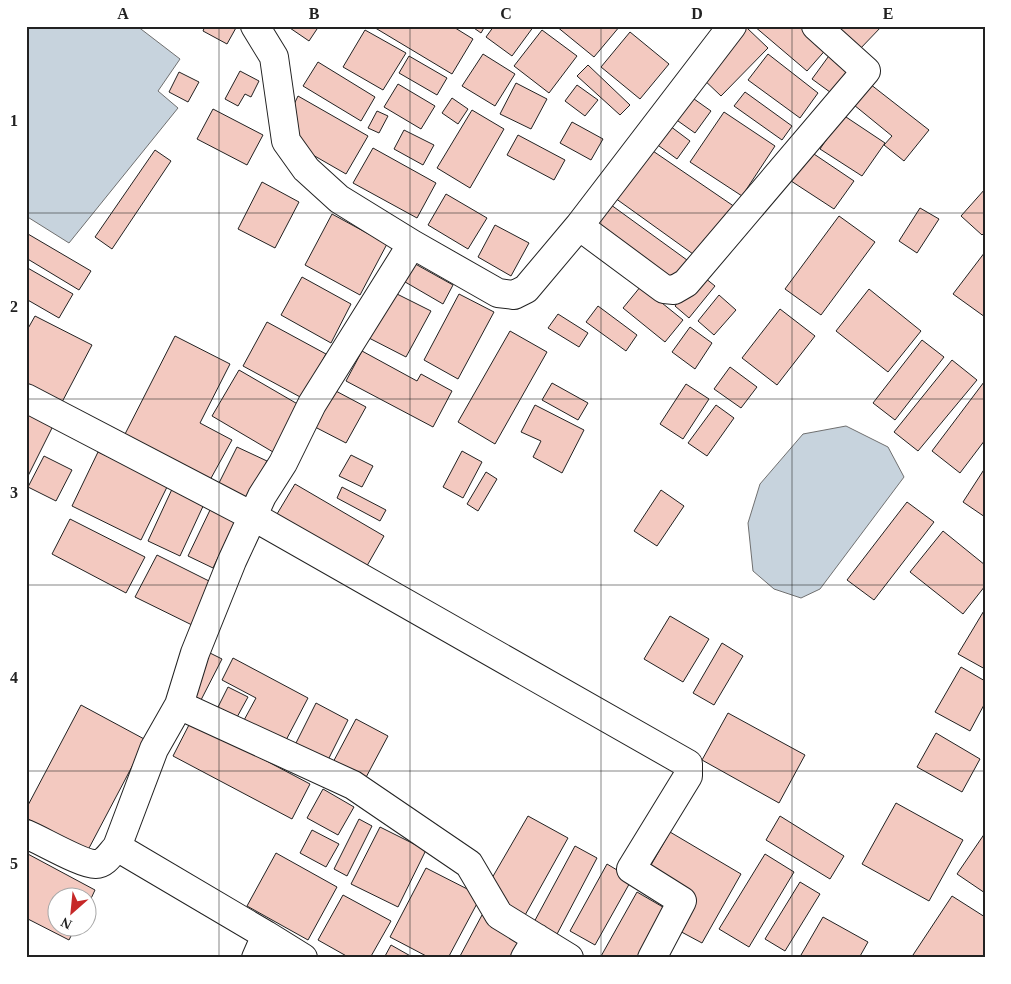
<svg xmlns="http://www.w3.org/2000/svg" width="1011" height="984" font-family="Georgia,serif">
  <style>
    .water { fill: #c7d3dd; stroke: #6f6f6f }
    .building { fill: #f3c9c0; stroke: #222 }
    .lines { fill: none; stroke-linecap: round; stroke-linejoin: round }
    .minor-casing { stroke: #222; stroke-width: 30 }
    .minor { stroke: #fff; stroke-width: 28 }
    .grid { fill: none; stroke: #222; stroke-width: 1; stroke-opacity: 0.55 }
    .neatline { fill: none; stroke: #222; stroke-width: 2 }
    .grid-label { font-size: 16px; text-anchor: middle; font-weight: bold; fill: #222 }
  </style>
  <rect width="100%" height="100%" fill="#fff"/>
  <path class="water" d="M26 26H137L180 59 158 91 178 108 69 243 26 216Z
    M846 426 888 447 904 477 820 589 801 598 774 589 753 571 748 523 760 484 803 434Z"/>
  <path class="building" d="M205 26H237L227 44 203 31Z
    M287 26H319L309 41Z
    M372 26H452L473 39 452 74Z
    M471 26H485L481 33Z
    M494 26H534L512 56 486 37Z
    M556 26H620L594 57Z
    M754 26H806L829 46 807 71Z
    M832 26H882L858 51Z
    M747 28 768 48 721 96 700 76Z
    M365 30 406 53 383 90 343 67Z
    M542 30 577 56 549 93 514 66Z
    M630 32 669 64 640 99 601 67Z
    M831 53 853 68 834 95 812 79Z
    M483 54 515 74 495 106 462 86Z
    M768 54 818 93 800 118 748 80Z
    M409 56 447 78 437 95 399 73Z
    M318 62 375 97 361 121 303 86Z
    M588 65 630 105 620 115 577 76Z
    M240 71 259 81 251 97 245 94 238 106 225 99Z
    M179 72 199 82 188 102 169 92Z
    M516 83 547 99 531 129 500 114Z
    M398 84 435 106 421 129 384 107Z
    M870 84 929 130 904 161 884 145 892 136 854 105Z
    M577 85 598 100 585 116 565 101Z
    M745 92 792 126 782 140 734 106Z
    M687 94 711 111 695 133 671 116Z
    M298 96 368 136 346 174 299 147 289 115Z
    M452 98 468 109 458 124 442 113Z
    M213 109 263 135 247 165 197 139Z
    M472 110 504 129 470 188 437 168Z
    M377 111 388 116 379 133 368 128Z
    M724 112 775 146 742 196 690 162Z
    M843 115 885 143 862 176 820 149Z
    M662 120 690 141 677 159 648 138Z
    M572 122 603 139 591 160 560 143Z
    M404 130 434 145 423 165 394 149Z
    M518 135 565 160 554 180 507 155Z
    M373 148 436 183 417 218 353 183Z
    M650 149 735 207 693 254 615 198Z
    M155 150 171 161 112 249 95 237Z
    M808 150 854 181 834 209 788 179Z
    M262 182 299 202 275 248 238 229Z
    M985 189V232L982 235 961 216Z
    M446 194 487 218 468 249 428 225Z
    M607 202 687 260 672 281 592 224Z
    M920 208 939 219 917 253 899 241Z
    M332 214 387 244 360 295 305 265Z
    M839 216 875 242 821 315 785 289Z
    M495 225 529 243 511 276 478 257Z
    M28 234 91 271 79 290 26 258V237Z
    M985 252V317L953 294Z
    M410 261 453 285 443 304 400 279Z
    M26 267 73 294 59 318 26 299Z
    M700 274 715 286 689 318 675 306Z
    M302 277 351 304 331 343 281 315Z
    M641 286 683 320 665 342 623 308Z
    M869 289 921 331 888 372 836 331Z
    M393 292 431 311 406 357 369 338Z
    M459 294 494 312 458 379 424 360Z
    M719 295 736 310 714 335 698 321Z
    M598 306 637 335 626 351 586 322Z
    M780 309 815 336 777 385 742 358Z
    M558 314 588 333 579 347 548 328Z
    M35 316 92 345 61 404 26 386V332Z
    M267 322 326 354 302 398 243 366Z
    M690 327 712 343 695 369 672 352Z
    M510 331 547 352 495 444 458 422Z
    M175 336 230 364 200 423 232 440 210 480 124 436Z
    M922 340 944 357 895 420 873 403Z
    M362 351 417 381 421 374 452 391 433 427 346 381Z
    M952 360 977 380 918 451 894 432Z
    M730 367 757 387 741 408 714 389Z
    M239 370 301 406 273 452 212 416Z
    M984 382 985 440 960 473 932 451Z
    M552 383 588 403 578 420 542 400Z
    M686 384 709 399 683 439 660 424Z
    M334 390 366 407 346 443 315 427Z
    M535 405 584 430 562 473 533 457 541 441 521 432Z
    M716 405 734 418 707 456 688 443Z
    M26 408 55 422 26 480Z
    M237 447 267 461 246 504 216 489Z
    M462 451 482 462 463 498 443 487Z
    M98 452 168 485 141 540 72 506Z
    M351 455 373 466 362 487 339 476Z
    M44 456 72 470 56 501 28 487Z
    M985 468V517L963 502Z
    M486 472 497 479 478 511 467 504Z
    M295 484 384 536 364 571 274 519Z
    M173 487 205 502 180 556 148 541Z
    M342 487 386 510 380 521 337 498Z
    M661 490 684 506 657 546 634 531Z
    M907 502 934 522 874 600 847 580Z
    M211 508 236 520 213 568 188 556Z
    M70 519 145 557 126 593 52 554Z
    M943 531 985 565V586L963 614 910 572Z
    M157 555 215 584 194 626 135 597Z
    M985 609V669L958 654Z
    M670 616 709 639 683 682 644 659Z
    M722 643 743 656 714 705 693 693Z
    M208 652 222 659 201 700 187 693Z
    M233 658 308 698 284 744 243 722 256 698 222 680Z
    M961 667 985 681V703L970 731 935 712Z
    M228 687 248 697 236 719 217 709Z
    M316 703 348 720 326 764 294 747Z
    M81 705 146 740 88 850 26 818V809Z
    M728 713 805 755 779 803 702 760Z
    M356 719 388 736 363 783 331 766Z
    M191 721 310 784 292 819 173 756Z
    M936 733 980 759 962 792 917 767Z
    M323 789 354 807 338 835 307 818Z
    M896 803 963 840 929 901 862 864Z
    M528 816 568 838 524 917 502 904 492 878Z
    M780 816 844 856 830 879 766 840Z
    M359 819 372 826 347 876 334 869Z
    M380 827 426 850 398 907 351 884Z
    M312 830 339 844 326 867 300 853Z
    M670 832 741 874 702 943 674 928 689 898 647 872Z
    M985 833V893L957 874Z
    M575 846 597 858 556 936 533 924Z
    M26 853 95 890 88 905V896H58V926H76L69 940 26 918Z
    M276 853 337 887 308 940 247 906Z
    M765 854 794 872 749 947 719 929Z
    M607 864 632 879 595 945 570 931Z
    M426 868 481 896 448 958H430L390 937Z
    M800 882 820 894 785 951 765 939Z
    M637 892 668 910 641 958H600Z
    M343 895 391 921 370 958H350L318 940Z
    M952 896 985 917V958H918L913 955Z
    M482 915 522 937 511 958H459Z
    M823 917 868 942 859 958H806L801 955Z
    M391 945 414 958H384Z"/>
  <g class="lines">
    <g class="minor-casing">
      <path id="minor" d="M255 26 274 57 286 141 306 169 339 199 412 244 312 404 283 463 262 496 232 561 195 653 179 705 154 749 117 847 266 935 256 958
        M579 226 664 289 674 290 686 283 866 71 816 26
        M412 244 498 293 514 295 526 289 579 226 732 26
        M26 398 254 517 688 764V776L631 869 682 901 652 958
        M179 705 353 785 469 864 499 915 569 958
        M26 834C41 840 83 865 96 864 105 864 111 853 117 847
        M266 935 303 958
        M525 958 537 938"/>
    </g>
    <use href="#minor" class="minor"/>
  </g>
  <path class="grid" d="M219 26V958M410 26V958M601 26V958M792 26V958M26 213H985M26 399H985M26 585H985M26 771H985"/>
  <rect width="1011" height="984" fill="none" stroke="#ffffff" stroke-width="55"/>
  <g transform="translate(72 912) rotate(207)"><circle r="24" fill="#ffffff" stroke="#a7a7a7"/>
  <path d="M0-4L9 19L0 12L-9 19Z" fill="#c62828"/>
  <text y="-8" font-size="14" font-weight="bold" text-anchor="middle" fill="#222222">N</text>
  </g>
  <rect x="28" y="28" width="956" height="928" class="neatline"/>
  <g class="grid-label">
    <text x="123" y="19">A</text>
    <text x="314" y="19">B</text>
    <text x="506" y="19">C</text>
    <text x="697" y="19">D</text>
    <text x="888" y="19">E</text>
    <text x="14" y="126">1</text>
    <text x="14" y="312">2</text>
    <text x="14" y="498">3</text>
    <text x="14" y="683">4</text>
    <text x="14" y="869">5</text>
  </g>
</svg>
